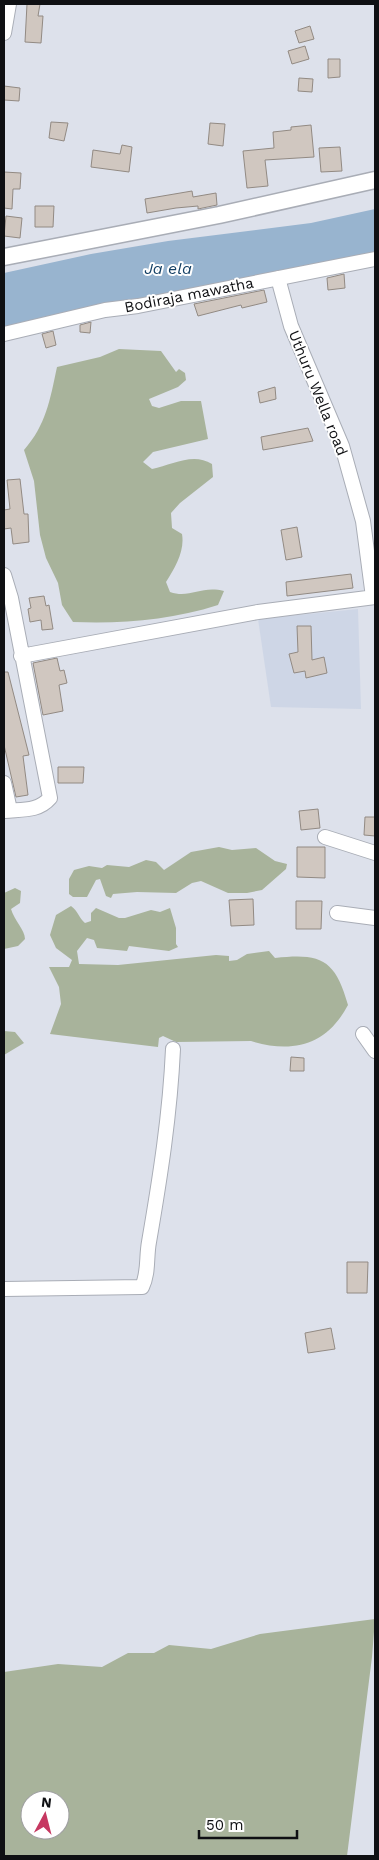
<svg xmlns="http://www.w3.org/2000/svg" width="379" height="1860" font-family="'Work Sans',sans-serif">
  <style>
    .built { fill: #ced6e6 }
    .green { fill: #a8b39b; fill-rule: evenodd }
    .water { fill: #98b4cf }
    .building { fill: #d0c7c0; stroke: #928a83 }
    .lines { fill: none; stroke-linecap: round; stroke-linejoin: round }
    .minor-casing { stroke: #a9adb6; stroke-width: 16 }
    .tertiary-casing { stroke: #a9adb6; stroke-width: 19 }
    .minor { stroke: #fff; stroke-width: 14 }
    .tertiary { stroke: #fff; stroke-width: 16 }
    .labels { text-anchor: middle; stroke-width: 4; stroke-linejoin: round; paint-order: stroke }
    .street-label { font-size: 15px; fill: #0f1013; stroke: #fff }
    .water-label { font-size: 16px; font-style: italic; fill: #133f64; stroke: #fff }
  </style>
  <rect width="100%" height="100%" fill="#dde1eb"/>
  <path class="built" d="M358 609 361 709 271 707 258 619Z"/>
  <path class="green" d="M119 349 161 351 176 372 179 369 185 373 186 380 178 387 149 399 152 406 159 408 181 401H201L208 439 153 452 143 462 152 469C172 465 193 452 212 464L213 477 180 503 171 513 172 528 182 534C185 551 175 568 166 582L170 592C190 599 201 585 224 591L218 605C171 620 123 624 73 622L62 605 58 583 46 558 40 535 34 481 24 450C46 425 50 400 57 367L100 357Z
    M219 847 232 850 256 848 275 861 287 864 286 869 262 890 247 893H228L201 881 192 883 176 893 137 892 113 894 111 898 106 896 100 879 96 880 87 897H73L69 894V879L74 870 89 866 102 868 107 865 129 867 146 860 156 862 164 870 191 852Z
    M15 888 21 891 20 903 11 909C14 920 25 930 25 939L18 946 4 949V893Z
    M71 906C78 911 79 918 85 923L91 921V913L96 908 119 918H125L151 910 160 912 170 908 176 928V944L178 947 169 951 129 946 127 951 97 948 94 940 87 938 77 951 79 964 118 965 216 955 229 956V961L237 960 247 954 269 951 275 958C321 953 335 959 348 1005 327 1045 293 1054 251 1041L176 1042 163 1036 159 1038 158 1047 50 1034 61 1004 59 987 49 967H69L72 960 56 948 50 935 56 915Z
    M4 1031 15 1032 24 1043 4 1055Z
    M375 1619 372 1657 347 1856H4V1672L58 1664 102 1667 128 1653H154L169 1645 211 1649 260 1634ZM30 1800H60V1830H30Z"/>
  <path class="water" d="M375 209V255L4 328V273L91 254 168 241 311 223Z"/>
  <path class="building" d="M27 4H40L38 16H43L41 43 25 42Z
    M310 26 314 39 299 43 295 31Z
    M305 46 309 59 292 64 288 51Z
    M328 59H340V77L328 78Z
    M299 78 313 79 312 92 298 91Z
    M4 86 20 88 19 101 4 100Z
    M51 122 68 123 64 141 49 138Z
    M210 123 225 124 223 146 208 144Z
    M311 125 314 157 265 160 268 186 247 188 243 151 274 148 273 132 291 130V127Z
    M122 145 132 147 129 172 91 167 93 150 120 154Z
    M340 147 342 171 321 172 319 148Z
    M4 172 21 173 20 189H13L12 209 4 208Z
    M192 191 193 197 216 193 217 205 198 209V206L176 208 147 213 145 199Z
    M35 206H54L53 227H35Z
    M6 216 22 218 20 238 4 236Z
    M344 274 345 288 328 290 327 278Z
    M264 290 267 302 242 308 241 305 198 316 194 304Z
    M91 322 90 333 80 332V325Z
    M53 331 56 345 46 348 42 334Z
    M275 387 276 399 260 403 258 392Z
    M308 428 313 441 263 450 261 437Z
    M20 479 24 514H28L29 542 13 544 11 528 4 529V510L10 509 7 480Z
    M297 527 302 557 286 560 281 530Z
    M351 574 353 588 287 596 286 582Z
    M44 596 46 606 49 605 53 629 42 630 41 620 30 622 28 609 31 608 29 598Z
    M297 626H311L312 660 324 657 327 673 306 678 305 671 294 673 289 654 298 652Z
    M57 658 60 671 64 670 67 683 59 685 63 711 43 715 33 663Z
    M4 672H8L29 755 23 756 28 795 16 797 4 745Z
    M58 767H84L83 783H58Z
    M318 809 320 828 301 830 299 811Z
    M365 817H375V836L364 835Z
    M297 847H325V878L297 877Z
    M253 899 254 925 231 926 229 900Z
    M296 901H322L321 929H296Z
    M291 1057 304 1058V1071H290Z
    M347 1262H368L367 1293H347Z
    M331 1328 335 1349 308 1353 305 1333Z"/>
  <g class="lines">
    <g class="minor-casing">
      <path id="minor" d="M4 33 9 4
        M278 278 291 326 342 446 363 521 373 597
        M4 334 105 310 138 306 375 259
        M4 575 11 598 50 798C38 812 21 809 4 811
        M21 656 258 612 375 597
        M4 783 10 810
        M325 837 375 853
        M337 913 375 918
        M363 1034 375 1051
        M4 1289 142 1287C149 1272 146 1258 149 1242 160 1178 170 1115 173 1049"/>
    </g>
    <g class="tertiary-casing">
      <path id="tertiary" d="M4 257 219 215 375 180"/>
    </g>
    <use href="#minor" class="minor"/>
    <use href="#tertiary" class="tertiary"/>
  </g>
  <g class="labels">
    <g class="street-label">
      <text transform="translate(189 295) rotate(-11)" y="5">Bodiraja mawatha</text>
      <text transform="translate(318 393) rotate(68)" y="5">Uthuru Wella road</text>
    </g>
    <g class="water-label">
      <text x="168" y="274">Ja ela</text>
    </g>
  </g>
  <rect width="379" height="1860" fill="none" stroke="#0f1013" stroke-width="10"/>
  <g transform="translate(45 1815) rotate(7)"><circle r="24" fill="#ffffff" stroke="#9f9fa1"/>
  <path d="M0-4L9 19L0 12L-9 19Z" fill="#c63861"/>
  <text y="-8" font-size="14" font-weight="bold" text-anchor="middle" fill="#0f1013">N</text>
  </g>
  <path d="M199 1830v8h98v-8" fill="none" stroke="#0f1013" stroke-width="2.5"/>
  <text x="206" y="1830" font-size="15" fill="#0f1013" stroke="#ffffff" stroke-width="4" paint-order="stroke">50 m</text>
</svg>
